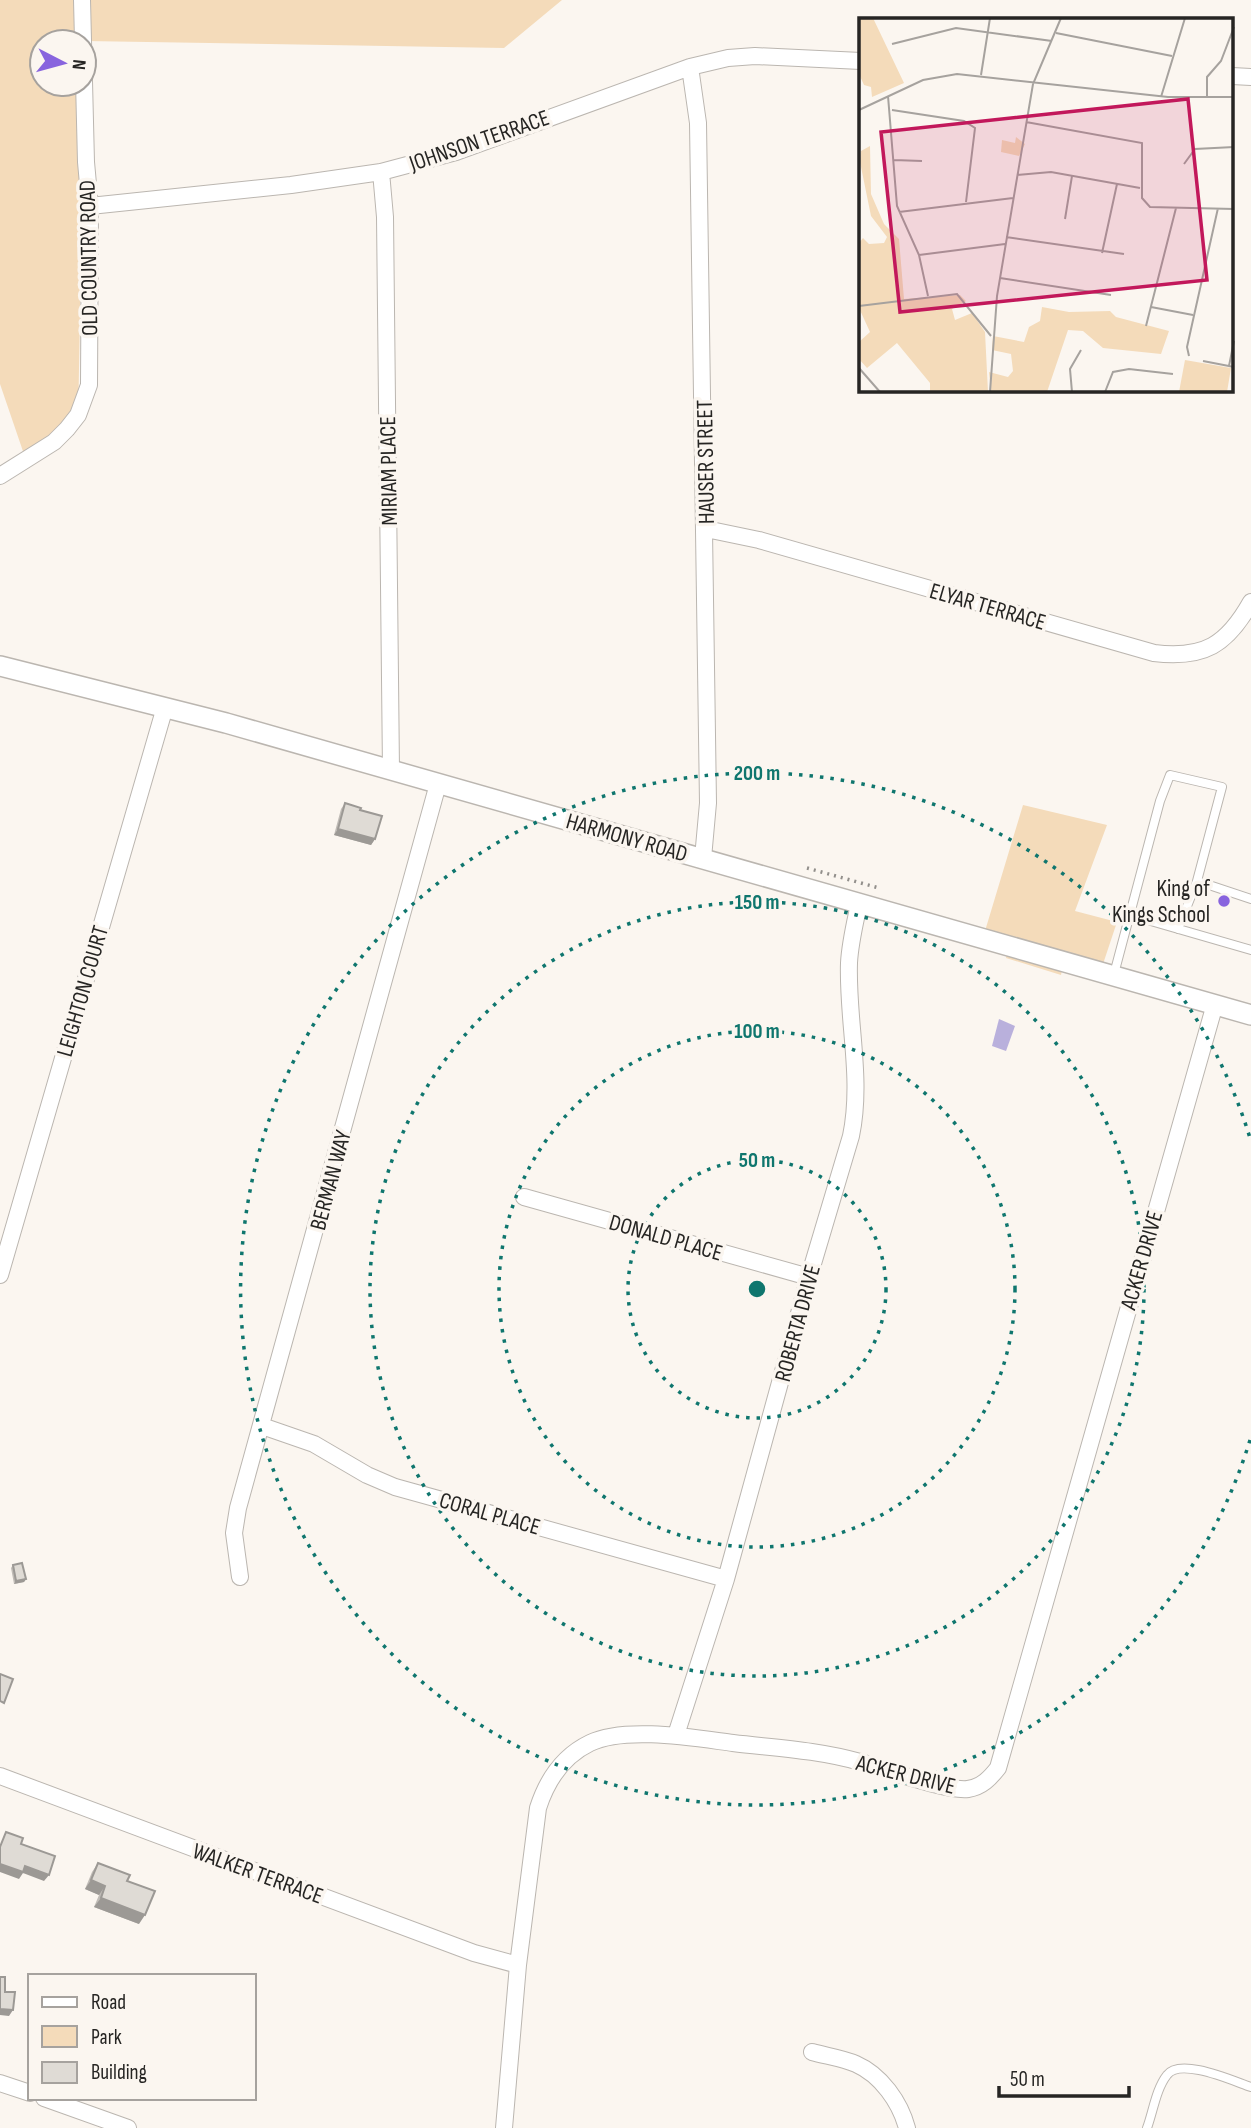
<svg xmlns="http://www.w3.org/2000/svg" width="1251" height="2128" font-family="'Sofia Sans Condensed',sans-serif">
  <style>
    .green { fill: #f4dbba; fill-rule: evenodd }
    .water { fill: #b9b0dc }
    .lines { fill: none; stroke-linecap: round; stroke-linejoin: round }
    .service-casing { stroke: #bbb6b0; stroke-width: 10 }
    .minor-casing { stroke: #bbb6b0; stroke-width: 18 }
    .tertiary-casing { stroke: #bbb6b0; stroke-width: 22 }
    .path { stroke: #928f8b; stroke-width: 3.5; stroke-dasharray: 2 5; stroke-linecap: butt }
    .service { stroke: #fff; stroke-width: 8 }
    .minor { stroke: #fff; stroke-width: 16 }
    .tertiary { stroke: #fff; stroke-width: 19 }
    .wall { fill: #c0bcb7 }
    .shaded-wall { fill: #9c9995 }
    .building { fill: #dfdbd5; stroke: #9c9995; stroke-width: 2 }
    .ring { fill: none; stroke: #0f766e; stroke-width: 3.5; stroke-dasharray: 3.5 7 }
    .poi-dot { fill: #8864de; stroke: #fbf6f0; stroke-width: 2.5 }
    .labels { text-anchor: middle; stroke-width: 7; stroke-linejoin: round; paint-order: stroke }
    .street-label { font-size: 23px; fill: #262523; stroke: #fbf6f0 }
    .poi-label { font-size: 23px; fill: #262523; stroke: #fbf6f0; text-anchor: end }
    .inset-road { fill: none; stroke: #a6a29e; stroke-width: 2 }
    .view { fill: #c2185b; fill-opacity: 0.15; stroke: #c2185b; stroke-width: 3.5 }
    .inset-edge { fill: none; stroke: #262523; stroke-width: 3.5 }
    .centre { fill: #0f766e; stroke: #fbf6f0; stroke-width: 3.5 }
    .ring-label { font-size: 21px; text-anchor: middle; font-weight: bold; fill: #0f766e; stroke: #fbf6f0; stroke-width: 7; stroke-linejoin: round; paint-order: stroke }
  </style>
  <rect width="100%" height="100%" fill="#fbf6f0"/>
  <path class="green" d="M0 0H562L504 48 85 41 78 423 27 463 0 384ZM42 42H84V84H42Z
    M1023 805 1107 825 1075 911 1117 922 1103 964 1065 954 1061 975 1006 958 1011 939 985 931Z"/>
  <path class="water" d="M999 1019 1015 1026 1006 1051 992 1046Z"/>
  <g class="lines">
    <g class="service-casing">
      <path id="service" d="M1197 881 1251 899
        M1130 915 1251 950
        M1114 974 1160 801 1170 775 1222 787 1197 881 1178 929
        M1147 2128C1153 2112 1156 2089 1167 2075 1180 2057 1233 2081 1251 2087"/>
    </g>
    <g class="minor-casing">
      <path id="minor" d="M690 67 698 123 708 803 703 858
        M1232 76 1251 77
        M381 172 385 217 391 770
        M90 206 291 185 381 172 456 152 690 67 728 58 755 56 861 61
        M0 476 54 442 67 429 78 415 89 385 90 206 86 162 82 0
        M706 529 759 540 1154 653C1204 659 1227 645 1251 602
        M524 1197 809 1277
        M0 1275 165 707
        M262 1426 314 1444 367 1475 395 1487 726 1579
        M240 1577 234 1533 238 1508 438 784
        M676 1735 726 1579 809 1277 851 1136C863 1078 847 1021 849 963 850 943 855 923 859 904
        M0 1776 474 1953 518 1965
        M812 2052C826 2056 842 2058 856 2064 881 2075 900 2102 907 2128
        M0 2083 30 2093
        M44 2098 128 2128
        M504 2128 518 1965 538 1808C547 1780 563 1756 590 1743 625 1726 694 1738 733 1743 775 1748 818 1750 860 1762 882 1768 948 1792 968 1789 982 1787 990 1778 998 1768L1215 1004"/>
    </g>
    <g class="tertiary-casing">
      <path id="tertiary" d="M0 666 226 723 1251 1015"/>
    </g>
    <path class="path" d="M807 868 879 888"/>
    <use href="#service" class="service"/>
    <use href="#minor" class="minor"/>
    <use href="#tertiary" class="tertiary"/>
  </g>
  <path class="wall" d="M345 803 360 810 375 839 371 845 334 835 341 809Z
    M13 1565 26 1579 24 1582 14 1584 11 1568Z
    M98 1863 127 1881 139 1924 94 1907 99 1895 85 1889 92 1872Z"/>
  <path class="shaded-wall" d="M338 829 375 839 371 845 334 835Z
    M26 1579 24 1582 14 1584 16 1581Z
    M0 1864 25 1866 49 1875 44 1881 23 1873 19 1879 0 1872Z
    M91 1880 105 1886 99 1895 85 1889Z
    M101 1898 145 1915 139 1924 94 1907Z
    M0 2009 13 2010 9 2016 0 2015Z"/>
  <path class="building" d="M345 803 361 808 360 810 382 816 375 839 338 829Z
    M22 1563 26 1579 16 1581 13 1565Z
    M0 1674 13 1679 4 1703 0 1701Z
    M6 1832 23 1838 21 1844 55 1856 49 1875 25 1866 23 1872 0 1864V1847Z
    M98 1863 130 1875 127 1881 155 1891 145 1915 101 1898 105 1886 91 1880Z
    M0 1977H5V1992H15L13 2010 0 2009Z"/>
  <g class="ring">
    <circle cx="757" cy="1289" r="129"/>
    <circle cx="757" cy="1289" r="258"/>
    <circle cx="757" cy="1289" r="387"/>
    <path d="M1250 1440A516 516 0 1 1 1250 1138"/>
  </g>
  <circle class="poi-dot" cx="1224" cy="901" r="7"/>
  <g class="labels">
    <g class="street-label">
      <text transform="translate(479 140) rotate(-19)" y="8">JOHNSON TERRACE</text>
      <text transform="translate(88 258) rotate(-91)" y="8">OLD COUNTRY ROAD</text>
      <text transform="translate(705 462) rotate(-91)" y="8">HAUSER STREET</text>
      <text transform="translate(388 471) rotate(-91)" y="8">MIRIAM PLACE</text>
      <text transform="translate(988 606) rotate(16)" y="8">ELYAR TERRACE</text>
      <text transform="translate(627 837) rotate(16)" y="8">HARMONY ROAD</text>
      <text transform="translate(82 991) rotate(-74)" y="8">LEIGHTON COURT</text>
      <text transform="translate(330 1180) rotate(-75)" y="8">BERMAN WAY</text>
      <text transform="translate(666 1237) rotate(16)" y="8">DONALD PLACE</text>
      <text transform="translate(1141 1260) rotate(-74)" y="8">ACKER DRIVE</text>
      <text transform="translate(797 1323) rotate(-75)" y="8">ROBERTA DRIVE</text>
      <text transform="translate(490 1513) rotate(16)" y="8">CORAL PLACE</text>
      <text transform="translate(906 1774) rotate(14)" y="8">ACKER DRIVE</text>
      <text transform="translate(258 1873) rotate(20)" y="8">WALKER TERRACE</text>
    </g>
    <g class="poi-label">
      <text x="1210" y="896">King of<tspan x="1210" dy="26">Kings School</tspan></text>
    </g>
  </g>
  <g transform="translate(859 18)">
    <rect width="374" height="374" fill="#fbf6f0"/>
    <path d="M0 0H14L45 65 13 79 12 69 5 67 0 56ZM157 119 166 126 160 138 142 134 143 122 156 125ZM11 128 12 176 25 206 40 221 45 281 101 277 107 283 93 291 96 302 113 295 126 314 129 374H71V365L38 325 8 350 0 341V324L11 314 0 290V225L4 220 10 226 25 225 28 219 12 198 1 144 2 133ZM183 289 210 294 251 293 257 299 310 313 302 336 244 330 224 313 209 312 188 374H132L130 354 149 359 154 353 152 336 133 332 134 318 165 324 170 309 181 303ZM326 342 372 350 368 374H320Z" fill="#f4dbba"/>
    <path class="inset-road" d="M197 15 313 38M33 26 97 10 193 23M122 57 131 0M29 78 38 188 60 237 69 278M302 79 326 0M348 79V59L362 43 375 9M0 92 64 62 98 56 309 79H375M33 92 105 103 116 110 107 184M167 104 283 125V180L291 189 375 191M35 142 63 143M325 146 336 131 375 129M158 157 192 154 281 170M40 194 154 180M206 201 213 158M147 219 265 236M243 235 258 166M60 237 146 226M141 260 252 277M0 288 98 276 132 318M292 289 334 297M287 308 317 190M330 338 328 329 359 190M344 343 375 349M370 348 375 323M0 350 21 374M131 374 138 278 174 66 202 0M213 374 211 351 222 332M246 374 254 354 270 351 314 356"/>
    <path class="view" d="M329 81 348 262 41 294 22 114Z"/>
    <rect width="374" height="374" class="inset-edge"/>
  </g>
  <circle cx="757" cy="1289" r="10" class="centre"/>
  <g class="ring-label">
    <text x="757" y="780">200 m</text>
    <text x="757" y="909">150 m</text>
    <text x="757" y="1038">100 m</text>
    <text x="757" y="1167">50 m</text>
  </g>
  <rect x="28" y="1974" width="228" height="126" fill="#fbf6f0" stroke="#a6a29e" stroke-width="2"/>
  <rect x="42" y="1997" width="35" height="10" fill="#ffffff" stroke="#a6a29e" stroke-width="2"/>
  <text x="91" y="2009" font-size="21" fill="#262523">Road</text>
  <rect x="42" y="2026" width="35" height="21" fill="#f4dbba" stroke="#a6a29e" stroke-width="2"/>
  <text x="91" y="2044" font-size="21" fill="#262523">Park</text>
  <rect x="42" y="2062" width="35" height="21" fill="#dfdbd5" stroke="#a6a29e" stroke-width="2"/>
  <text x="91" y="2079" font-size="21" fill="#262523">Building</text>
  <g transform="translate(63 63) rotate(96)"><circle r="33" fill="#fbf6f0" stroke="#a6a29e" stroke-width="2"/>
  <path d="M0-5L12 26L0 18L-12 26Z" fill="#8864de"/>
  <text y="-10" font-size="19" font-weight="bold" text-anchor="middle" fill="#262523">N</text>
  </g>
  <path d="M999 2086v10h130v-10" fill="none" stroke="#262523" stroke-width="3.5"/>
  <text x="1010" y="2086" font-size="21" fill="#262523" stroke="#fbf6f0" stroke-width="5" paint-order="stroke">50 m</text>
</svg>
